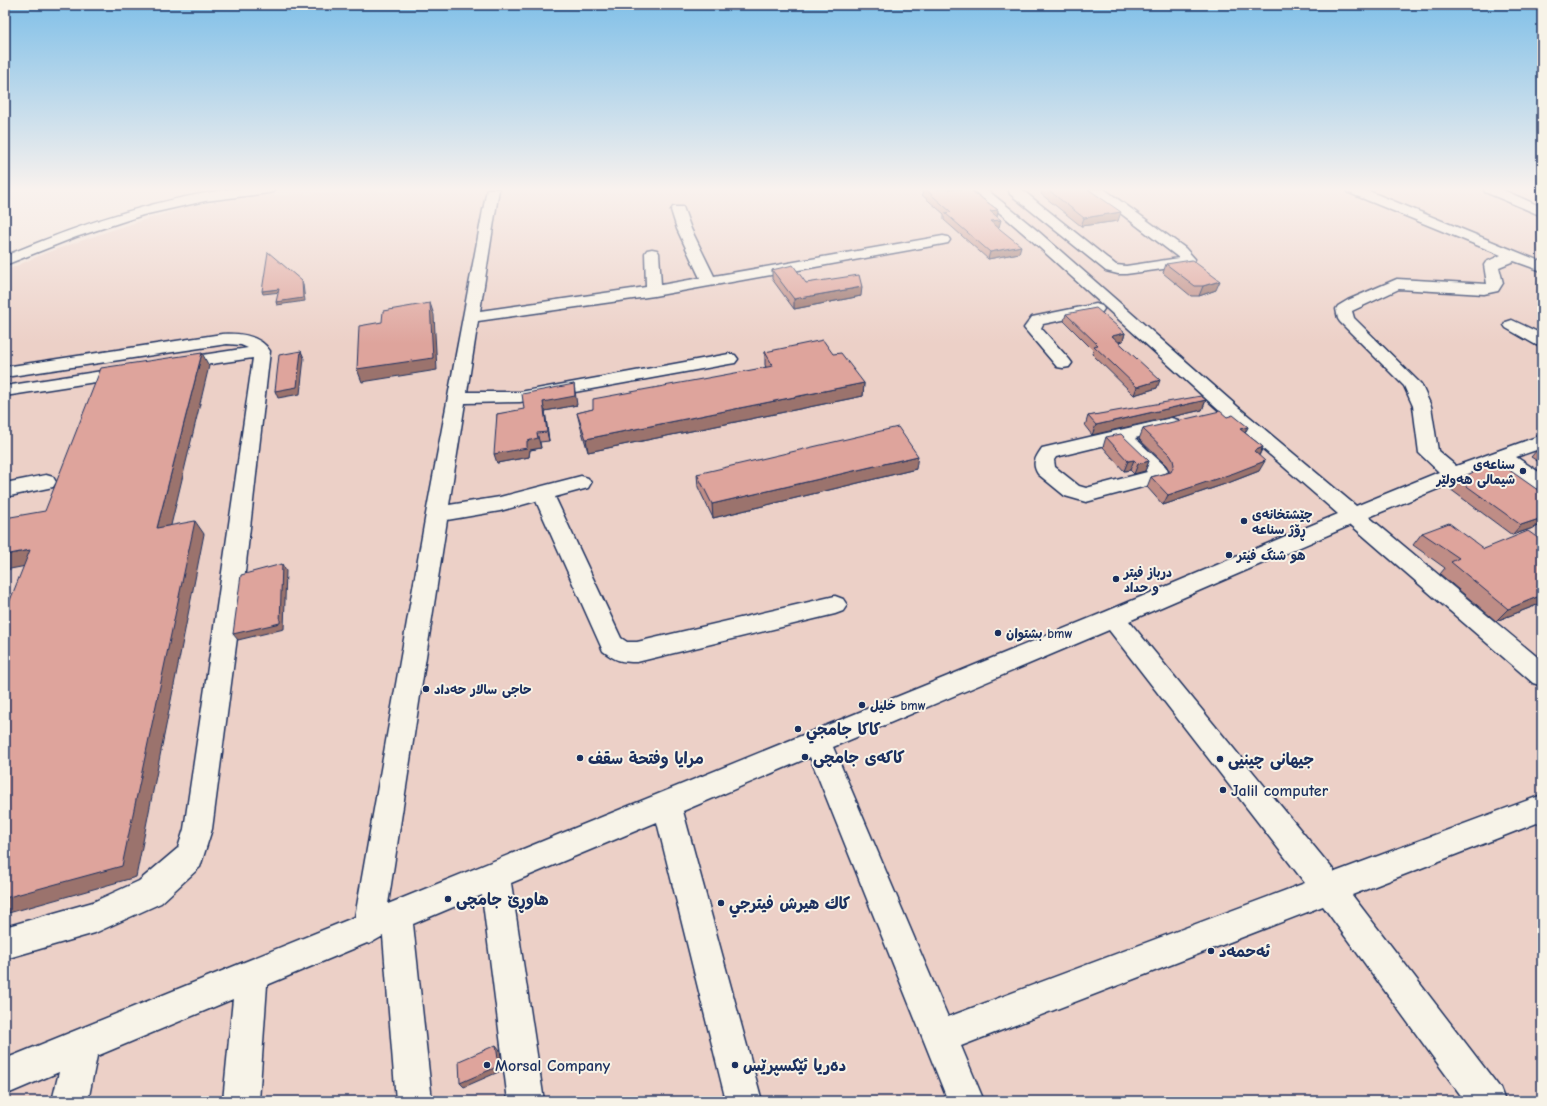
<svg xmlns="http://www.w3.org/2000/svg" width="1547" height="1106" font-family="'Comic Neue','Playpen Sans Arabic',sans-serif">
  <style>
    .built { fill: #ecd0c7 }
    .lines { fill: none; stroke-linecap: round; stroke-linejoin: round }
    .minor-casing { stroke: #1b2f5e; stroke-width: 3 }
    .minor { fill: #f7f3e8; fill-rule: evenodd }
    .wall { fill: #bf8d86; stroke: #1b2f5e }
    .shaded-wall { fill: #9b736d; stroke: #1b2f5e }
    .building { fill: #dea49c; stroke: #1b2f5e }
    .poi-dot { fill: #1b2f5e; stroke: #f7f3e8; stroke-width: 1.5 }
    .labels { text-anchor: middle; stroke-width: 4; stroke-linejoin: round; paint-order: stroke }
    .poi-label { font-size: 13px; font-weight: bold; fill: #1b2f5e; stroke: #f7f3e8; text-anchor: start }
    .near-poi-label { font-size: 16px; font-weight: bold; fill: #1b2f5e; stroke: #f7f3e8; text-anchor: start }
  </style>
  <rect width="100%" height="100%" fill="#f2e3d9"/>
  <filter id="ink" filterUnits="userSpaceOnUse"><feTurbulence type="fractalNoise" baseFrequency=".025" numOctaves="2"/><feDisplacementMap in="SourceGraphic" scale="8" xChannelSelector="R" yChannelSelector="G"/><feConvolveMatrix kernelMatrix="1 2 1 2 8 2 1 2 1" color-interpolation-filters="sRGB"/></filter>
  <g filter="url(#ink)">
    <path class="built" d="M427 189H1542V1101H5V271L43 254 118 228 187 207 251 196Z"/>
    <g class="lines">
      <g class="minor-casing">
        <path id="minor" d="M232 189H274L273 192 268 193 205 201 143 215 76 237 5 265V256C78 225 154 199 232 189Z
          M487 189H499L480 311 646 287 645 253 647 250 652 249 657 250 659 253 661 285 700 278 677 229 671 210 673 207H683L691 229 714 276 943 236 948 237 950 240 948 243 943 244 654 296 478 321 467 392H520L729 354 735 355 738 359 735 363 729 364 520 402 465 403 449 505 500 497 581 476 588 478 591 483 588 488 555 497 621 638 627 642H637L835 596 843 599 847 605 843 611 835 614 637 662C621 662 616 661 603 651L536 501 500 511 447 520 388 904 1105 612 1338 514 1224 415 1029 238 972 189H986L1039 232 1238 407 1356 506 1439 472 1419 453 1413 406 1404 386 1340 322 1338 319 1336 309 1338 306 1348 300 1397 279 1487 284 1484 265 1486 262 1501 255 1347 192 1346 189H1364L1542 262V271L1514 261 1499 267 1503 283 1498 291 1484 294 1399 289 1352 311 1354 318 1421 384 1431 406 1438 451 1456 466 1542 435V448L1516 457 1542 474V490L1535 488 1499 464 1369 517 1542 661V686L1533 683 1351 525 1129 621 1335 872 1542 795V821L1352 895 1500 1088 1505 1101H1465L1323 906 961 1046 984 1101H948L810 757 683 811 762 1101H726L657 822 511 883 544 1101H508L482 895 413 924 432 1101H396L383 936 369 944 367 943 267 985 259 1101H223L233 999 97 1056 88 1101H52L59 1072 5 1095V1059L355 917 426 514ZM1109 630 1305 883 948 1017 833 747Z
          M1010 189H1021L1116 265 1126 266 1179 258 1089 189H1104L1185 248 1195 259 1190 265 1185 266 1126 274H1118L1106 271 1010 194 1009 191Z
          M1484 189H1501L1542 207V216L1485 192Z
          M1096 304 1102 306 1104 309 1102 312 1043 324 1041 328 1069 359 1072 363 1069 367 1063 368 1057 367 1024 328 1032 317Z
          M1512 320 1542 334V346L1536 345 1506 328 1504 325 1506 322Z
          M222 334C240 333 260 335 270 351L241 607 212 829 200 867 161 903 95 933 5 959V927L93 902 139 881 178 848 184 829 217 607 253 358 176 369 170 368 167 364 170 360 176 359 248 348 241 345 227 344 5 377V367Z
          M128 367 134 368 137 372 134 376 5 396V386Z
          M1171 418 1178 420 1180 424 1178 428 1135 438 1165 466C1169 472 1169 475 1165 481L1086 502 1065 496 1038 474C1031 463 1036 457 1042 448ZM1118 442 1147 472 1086 488 1079 486 1055 467 1054 460 1056 457Z
          M46 475 53 477 56 482 53 487 5 497V483Z"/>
      </g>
      <use href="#minor" class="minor"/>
    </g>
    <path class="wall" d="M923 189H969L998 210 997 217 999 227H998L1019 253 988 259 944 220V214L922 195Z
      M1042 189H1088L1118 221 1081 226 1041 194Z
      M1166 264 1216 290 1199 296H1191L1163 273Z
      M772 270 806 283 861 296 794 309 772 279Z
      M1066 314 1125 333 1123 341 1119 342 1157 388 1134 395 1092 354 1093 350 1064 321Z
      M765 352 833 354 864 383 863 396 588 452 580 425 577 413 766 367 765 365Z
      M1206 400 1202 410 1092 435 1085 426 1088 416Z
      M577 405 545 411 549 441 540 442 541 448 530 450 529 457 497 463V414Z
      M1227 417 1248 427 1245 433 1263 447 1259 456V471L1228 483 1163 505 1147 487 1151 477 1169 472V470L1166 465 1139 439 1143 429Z
      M1106 437 1149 461 1145 471 1134 474 1130 470 1124 471 1103 447Z
      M1542 447V464L1531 457 1538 449Z
      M916 469 713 518 698 487 697 474Z
      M1457 479 1542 525 1512 535 1450 489Z
      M1422 533 1484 549 1542 541V603L1496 621 1440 574 1445 568 1413 545Z"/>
    <path class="shaded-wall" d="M998 210 997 217 990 211Z
      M1121 212 1118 221 1081 226 1084 218Z
      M1001 220 999 227 989 229 990 221Z
      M1021 246 1019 253 988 259 990 252Z
      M302 281 303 284 305 301 277 305 276 302Z
      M1220 281 1216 290 1199 296 1203 286Z
      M862 287 861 296 794 309V299Z
      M279 289 281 292 263 294 262 291Z
      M430 303 434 315 437 370 362 382 357 369Z
      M1125 333 1123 341 1110 344 1112 336Z
      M301 351 304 358 300 394 278 398 275 391Z
      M202 353 209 366 167 542 157 528Z
      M1160 380 1157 388 1134 395 1137 387Z
      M864 383 863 396 588 452 586 439Z
      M574 384 577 405 545 411 549 441 547 432 543 402Z
      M1206 400 1202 410 1092 435 1096 425Z
      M1248 427 1243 437 1240 429Z
      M537 433 541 448 530 450 529 457 497 463 494 454 527 441Z
      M1263 447 1258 457 1254 451Z
      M918 456 916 469 713 518 712 504Z
      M1134 460 1130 470 1124 471 1128 461Z
      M1149 461 1145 471 1134 474 1138 464Z
      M1265 461 1259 471 1228 483 1163 505 1168 495Z
      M1542 518V525L1512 535 1521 525Z
      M195 521 204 534 136 877 5 914V898Z
      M30 550 42 563 5 570V555Z
      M282 564 286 571 284 629 238 640 233 634Z
      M1542 595V603L1496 621 1508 609Z
      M496 1045 500 1050 503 1070 464 1087 460 1083Z"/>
    <path class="building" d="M925 189H969L998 210 990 211 1001 220 990 221 1021 246 990 252 945 213 951 212Z
      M1047 189H1088L1121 212 1084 218Z
      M268 252 302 281 303 298 276 302 279 289 262 291Z
      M1192 260 1220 281 1203 286H1195L1166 264Z
      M793 265 806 283 859 275 862 287 794 299 772 270Z
      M430 303 433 358 357 369 359 326 382 322 383 311Z
      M1096 308 1125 333 1112 336 1160 380 1137 387 1094 346 1098 345 1066 314Z
      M823 340 833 354 841 353 864 383 586 439 577 413 593 409V399L773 366 765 352Z
      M301 351 297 387 275 391 279 355Z
      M202 353 157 528 195 521 122 866 5 898V613L30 550 5 555V518L45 511 101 368Z
      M574 384 575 396 543 402 547 432 537 433 538 438 527 441V448L494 454 497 414 524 409 522 394Z
      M1201 396 1206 400 1096 425 1088 416Z
      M1220 411 1227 417 1233 415 1248 427 1240 429 1263 447 1254 451 1265 461 1234 473 1168 495 1151 477 1171 472 1174 465 1173 460 1170 455 1143 429Z
      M898 427 918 456 712 504 697 474Z
      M1121 434 1149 461 1138 464 1134 460 1128 461 1106 437Z
      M1542 447V451L1538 449Z
      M1498 462 1542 493V518L1521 525 1457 479Z
      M1449 523 1484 549 1528 531 1542 541V595L1508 609 1451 562 1459 558 1422 533Z
      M282 564 280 623 233 634 241 575Z
      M496 1045 499 1066 460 1083 459 1061Z"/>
  </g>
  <linearGradient id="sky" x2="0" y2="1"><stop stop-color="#81c0e8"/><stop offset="0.55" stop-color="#f9f2ee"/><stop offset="1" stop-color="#f9f2ee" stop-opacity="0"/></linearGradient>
  <rect width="1547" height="344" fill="url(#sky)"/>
  <g class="poi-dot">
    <circle cx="1523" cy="471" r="4"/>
    <circle cx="1244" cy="521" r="4"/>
    <circle cx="1229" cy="555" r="4"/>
    <circle cx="1116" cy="579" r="4"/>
    <circle cx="998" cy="633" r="4"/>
    <circle cx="426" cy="689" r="4"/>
    <circle cx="862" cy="705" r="4"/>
    <circle cx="798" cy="729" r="4"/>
    <circle cx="805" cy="757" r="4"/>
    <circle cx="580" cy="758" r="4"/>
    <circle cx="1220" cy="759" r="4"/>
    <circle cx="1223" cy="790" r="4"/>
    <circle cx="448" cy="899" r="4"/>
    <circle cx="721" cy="903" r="4"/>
    <circle cx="1211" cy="951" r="4"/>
    <circle cx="487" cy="1065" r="4"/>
    <circle cx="735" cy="1065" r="4"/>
  </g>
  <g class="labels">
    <g class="poi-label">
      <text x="1515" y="469" text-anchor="end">سناعەی<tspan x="1515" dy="15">شیمالی هەولێر</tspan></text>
      <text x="1252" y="519">چێشتخانەی<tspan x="1252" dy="15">ڕۆژ سناعه</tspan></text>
      <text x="1237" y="560">هو شنگ فيتر</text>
      <text x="1124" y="577">درباز فیتر<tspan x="1124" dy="15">و حداد</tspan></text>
      <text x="1006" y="638">بشتوان bmw</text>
      <text x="434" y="694">حاجی سالار حەداد</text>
      <text x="870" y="710">خليل bmw</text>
    </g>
    <g class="near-poi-label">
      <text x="806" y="735">كاكا جامجي</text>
      <text x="813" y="763">کاکەی جامچی</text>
      <text x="588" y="764">مرايا وفتحة سقف</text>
      <text x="1228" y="765">جیهانی چینیی</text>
      <text x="1231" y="796">Jalil computer</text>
      <text x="456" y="905">هاوڕێ جامچی</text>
      <text x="729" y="909">كاك هيرش فيترجي</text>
      <text x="1219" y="957">ئەحمەد</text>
      <text x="495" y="1071">Morsal Company</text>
      <text x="743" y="1071">دەریا ئێکسپرێس</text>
    </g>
  </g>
  <rect width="1547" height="1106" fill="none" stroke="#f7f3e8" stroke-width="20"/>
  <rect x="10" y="10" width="1527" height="1086" fill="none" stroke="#1b2f5e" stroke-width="1.5" filter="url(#ink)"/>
</svg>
